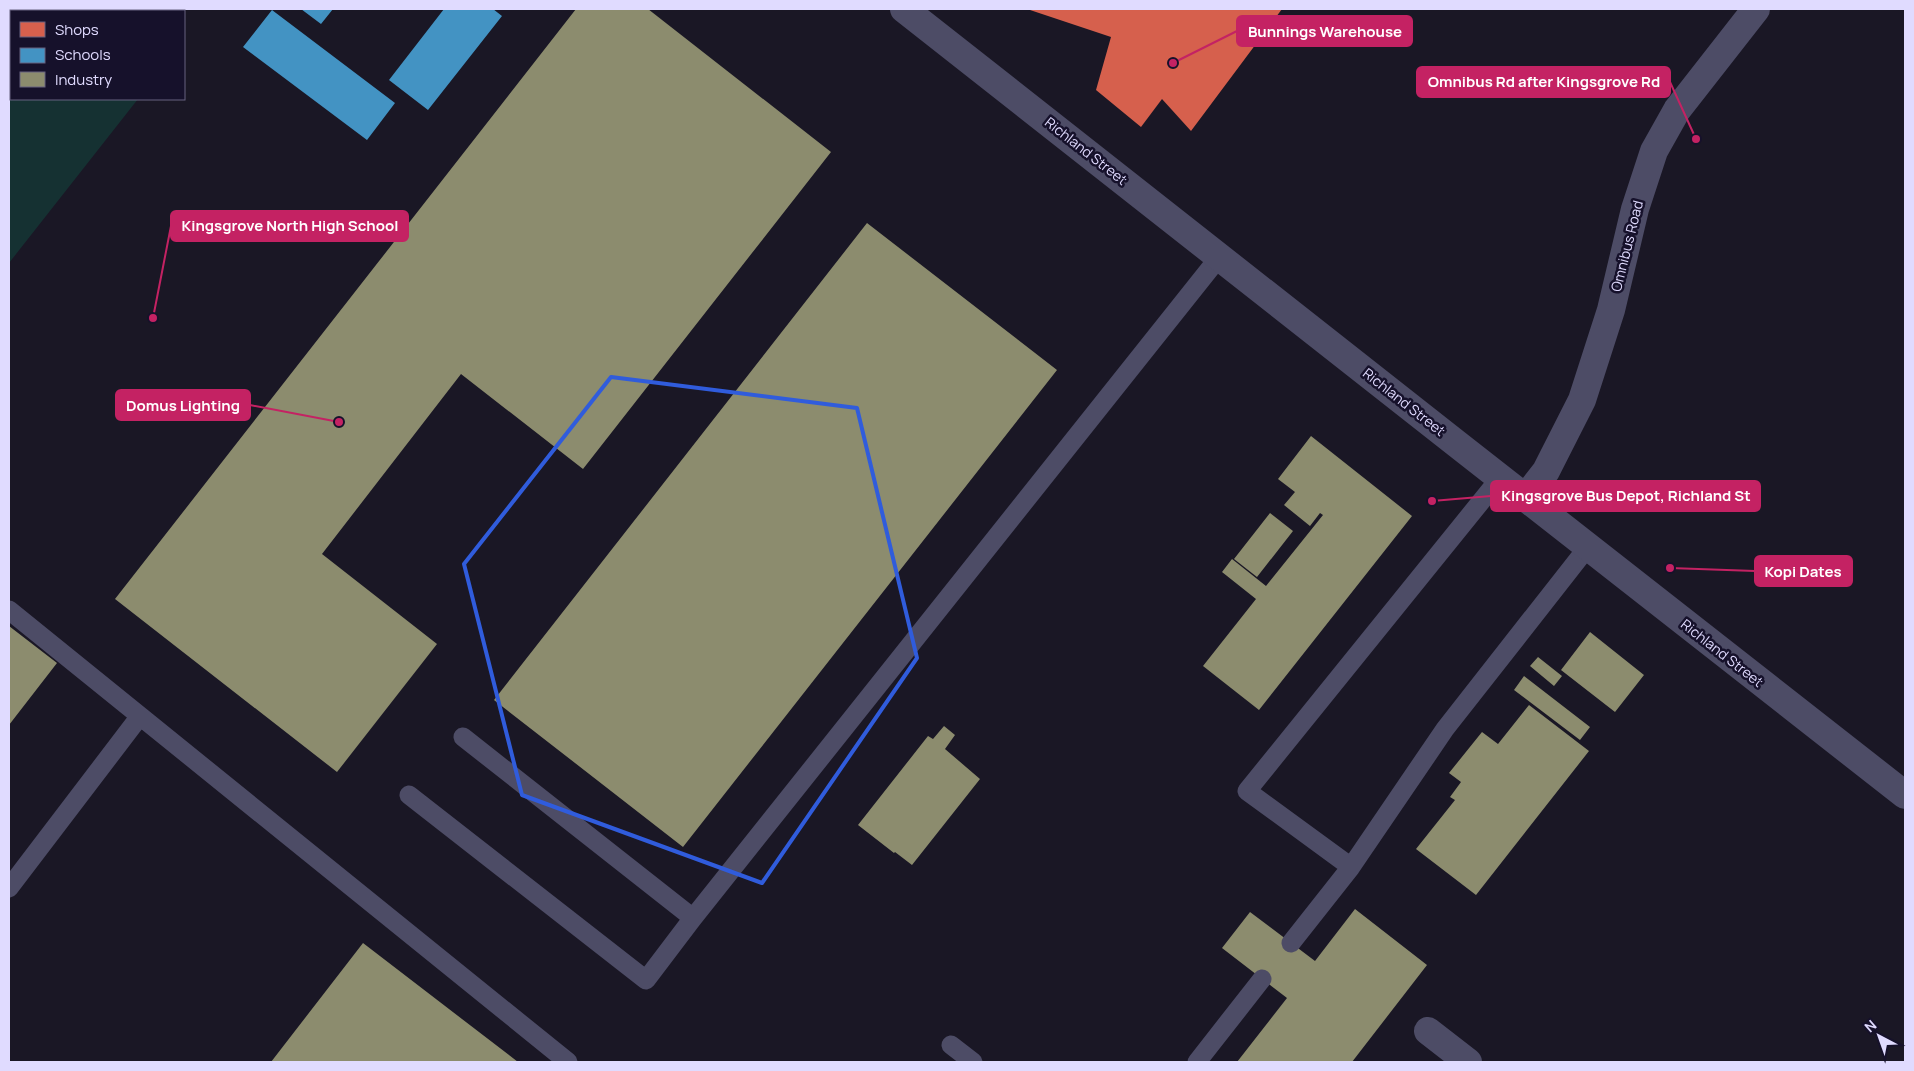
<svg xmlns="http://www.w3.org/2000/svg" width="1914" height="1071" font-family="Manrope,sans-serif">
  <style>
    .green { fill: #153132 }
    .shops { fill: #d6604d }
    .schools { fill: #4393c3 }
    .industry { fill: #8c8c6e }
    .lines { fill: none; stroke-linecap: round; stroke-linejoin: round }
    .service { stroke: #4d4c66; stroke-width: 19 }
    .minor { stroke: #4d4c66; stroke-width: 28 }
    .marked { fill: none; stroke: #305cdc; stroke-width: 4; stroke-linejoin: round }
    .labels { text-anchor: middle; stroke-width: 5; stroke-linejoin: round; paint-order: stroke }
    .street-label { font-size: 14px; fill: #e0dbff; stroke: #16112b }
    .leader { fill: none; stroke: #c42263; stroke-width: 2 }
    .callout-dot { fill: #c42263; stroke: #16112b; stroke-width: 2 }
    .callout { fill: #c42263; stroke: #c42263; stroke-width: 2 }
    .callout-label { font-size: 15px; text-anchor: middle; font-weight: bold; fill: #fff }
  </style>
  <rect width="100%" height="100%" fill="#1a1725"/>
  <path class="green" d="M9 9H136L139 11H11V99H138L9 263Z"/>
  <path class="shops" d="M1027 9H1282L1191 131 1162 99 1141 127 1096 90 1111 37Z"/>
  <path class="schools" d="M301 9H333L321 24Z
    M444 9H493L502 16 428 110 389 80Z
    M272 10 395 103 367 140 243 47Z"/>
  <path class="industry" d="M576 9H648L831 152 583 469 461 374 322 554 437 644 337 772 115 599Z
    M867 223 1057 370 683 847 494 700Z
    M1311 436 1412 516 1259 710 1203 666 1256 599 1222 572 1232 559 1266 586 1323 515 1320 513 1310 526 1284 505 1295 492 1278 479Z
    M1270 513 1293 531 1257 577 1234 559Z
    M9 626 57 663 9 725Z
    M1590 632 1644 675 1615 712 1561 670Z
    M1538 657 1562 676 1554 686 1530 666Z
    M1524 676 1590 727 1580 740 1514 690Z
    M1529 705 1589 751 1476 895 1416 849 1455 800 1450 797 1461 782 1449 773 1482 732 1498 744Z
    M944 726 955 735 945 749 980 779 912 865 895 852 894 853 858 825 928 736 933 739Z
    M1355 909 1427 965 1352 1062H1237L1287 998 1222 948 1250 912 1315 961Z
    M363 943 518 1062H271Z"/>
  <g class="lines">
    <path class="service" d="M9 610 568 1062
      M463 737 693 918
      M409 795 646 980 693 918 1220 256
      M1351 867 1247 791 1500 478
      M9 888 140 716
      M1291 943 1351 867 1445 729 1587 548
      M951 1045 973 1062
      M1197 1062 1262 979"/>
    <path class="minor" d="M904 9C1238 270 1570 535 1905 795
      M1525 498 1546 471 1582 400 1611 310 1635 209 1654 151 1677 110 1756 9
      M1428 1031 1468 1062"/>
  </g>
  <path class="marked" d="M611 377 857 408 917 658 762 883 522 795 464 564Z"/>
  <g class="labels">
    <g class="street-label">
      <text transform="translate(1086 151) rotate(38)" y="5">Richland Street</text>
      <text transform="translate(1627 246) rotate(-76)" y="5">Omnibus Road</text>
      <text transform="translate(1404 402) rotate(38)" y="5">Richland Street</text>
      <text transform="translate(1722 653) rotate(38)" y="5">Richland Street</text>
    </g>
  </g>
  <path class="leader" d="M1173 63L1237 31M1696 139L1670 82M153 318L171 226M339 422L250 405M1432 501L1491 496M1670 568L1755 571"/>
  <g class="callout-dot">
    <circle cx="1173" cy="63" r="5"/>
    <circle cx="1696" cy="139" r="5"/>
    <circle cx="153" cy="318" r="5"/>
    <circle cx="339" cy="422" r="5"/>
    <circle cx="1432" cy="501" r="5"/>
    <circle cx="1670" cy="568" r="5"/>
  </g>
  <g class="callout">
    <rect x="1237" y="16" width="175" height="30" rx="5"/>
    <rect x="1417" y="67" width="253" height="30" rx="5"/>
    <rect x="171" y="211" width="237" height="30" rx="5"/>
    <rect x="116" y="390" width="134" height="30" rx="5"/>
    <rect x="1491" y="481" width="269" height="30" rx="5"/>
    <rect x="1755" y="556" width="97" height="30" rx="5"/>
  </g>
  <g class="callout-label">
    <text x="1325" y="37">Bunnings Warehouse</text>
    <text x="1544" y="87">Omnibus Rd after Kingsgrove Rd</text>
    <text x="290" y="231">Kingsgrove North High School</text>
    <text x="183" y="411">Domus Lighting</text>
    <text x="1626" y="501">Kingsgrove Bus Depot, Richland St</text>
    <text x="1803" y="577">Kopi Dates</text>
  </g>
  <rect width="1914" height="1071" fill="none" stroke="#e0dbff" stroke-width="20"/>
  <rect x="10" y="10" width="175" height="90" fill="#16112b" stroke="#676280"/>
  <rect x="20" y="22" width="25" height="15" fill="#d6604d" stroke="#676280"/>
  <text x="55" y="35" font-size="15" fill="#e0dbff">Shops</text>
  <rect x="20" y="48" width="25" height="15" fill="#4393c3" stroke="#676280"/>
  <text x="55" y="60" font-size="15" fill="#e0dbff">Schools</text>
  <rect x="20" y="72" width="25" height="15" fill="#8c8c6e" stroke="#676280"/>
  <text x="55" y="85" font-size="15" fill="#e0dbff">Industry</text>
  <g transform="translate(1879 1036) rotate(319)" stroke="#16112b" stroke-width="4" paint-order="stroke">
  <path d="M0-4L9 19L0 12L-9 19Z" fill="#e0dbff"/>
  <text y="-8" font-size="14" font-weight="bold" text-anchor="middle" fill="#e0dbff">N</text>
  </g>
</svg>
